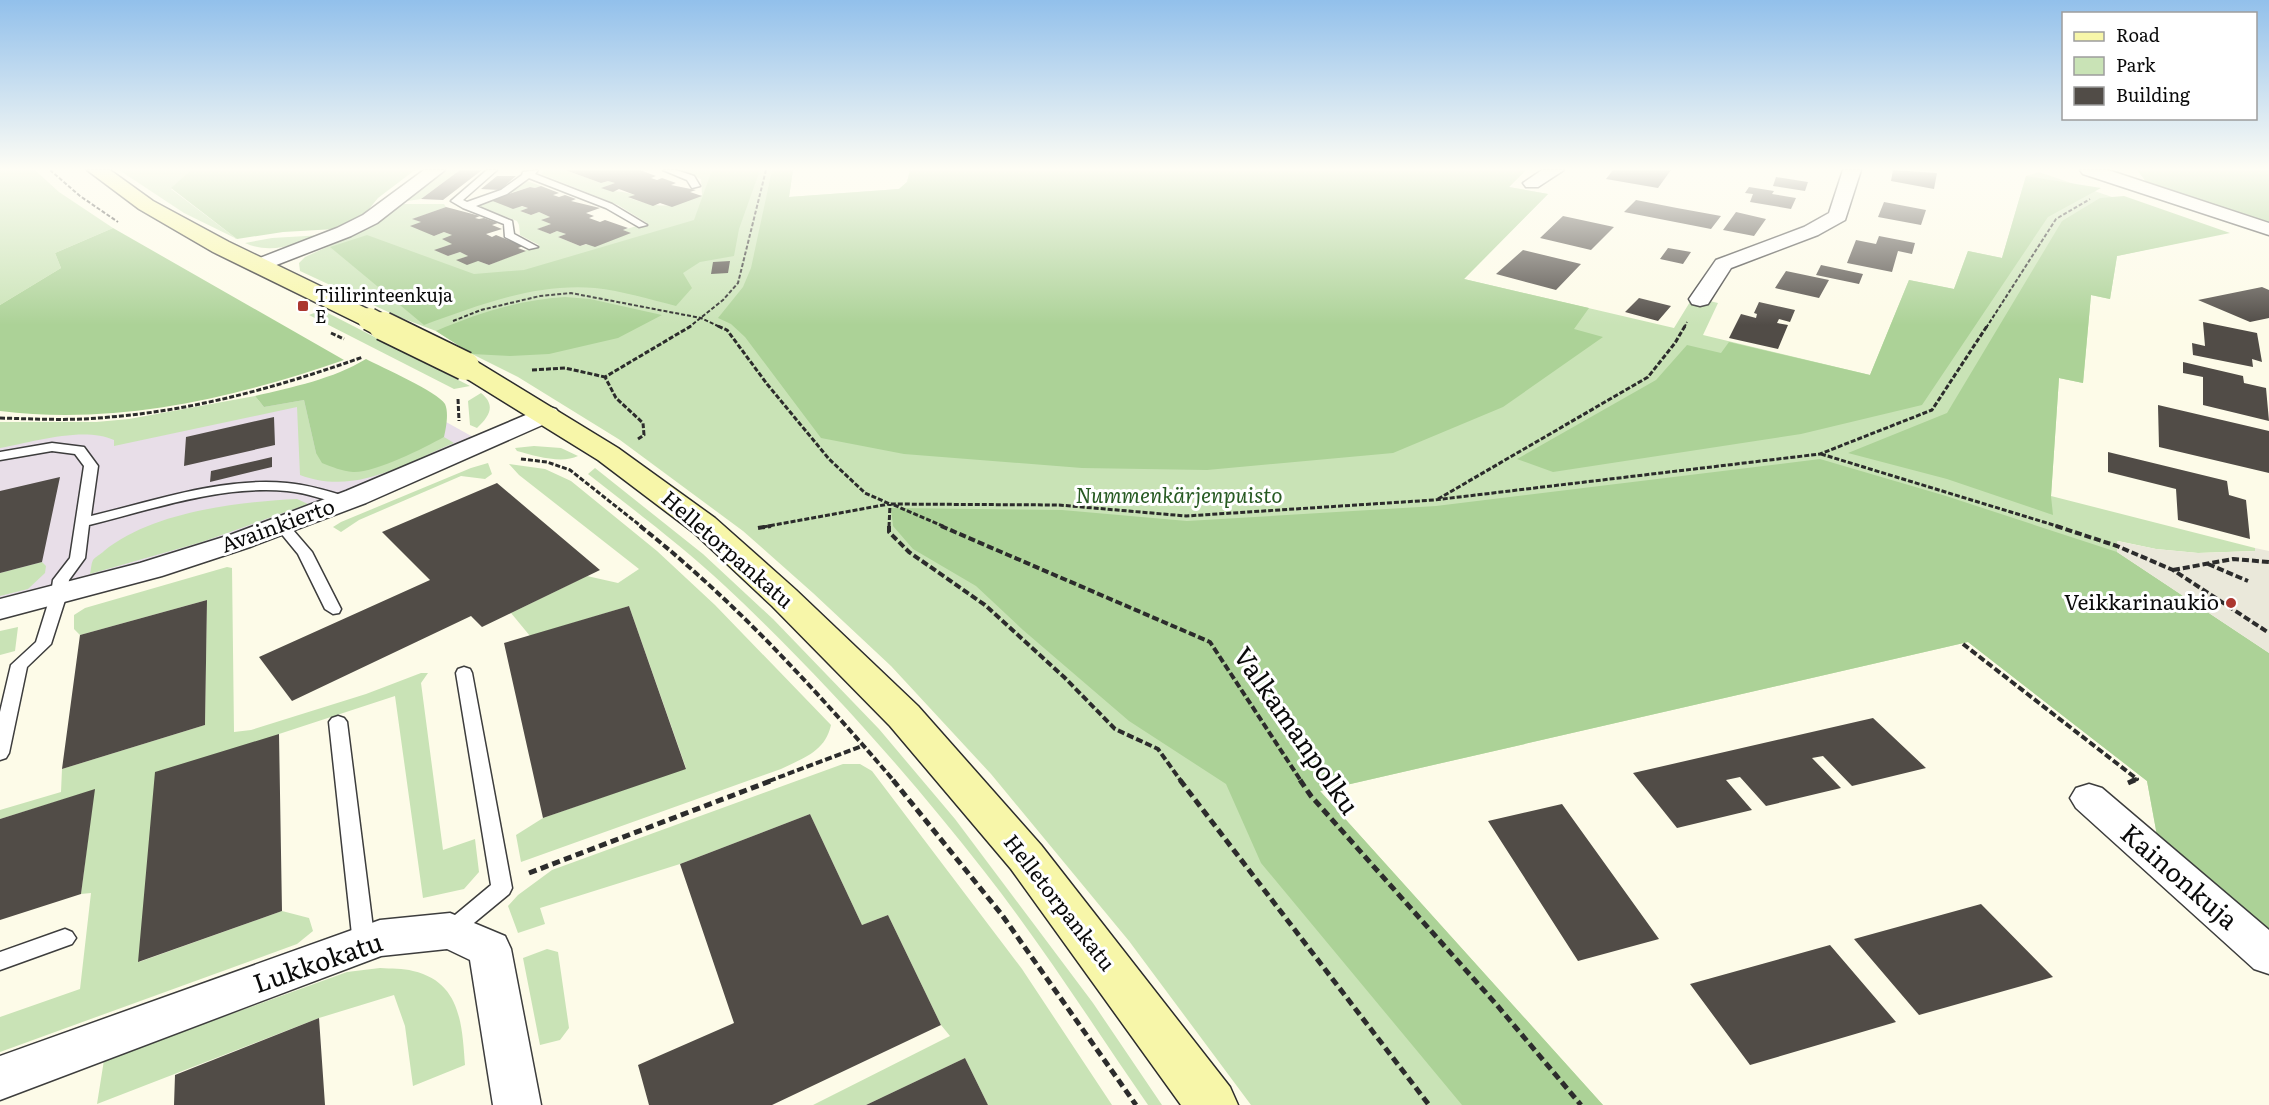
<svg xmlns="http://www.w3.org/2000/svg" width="2269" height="1105" font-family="Literata,serif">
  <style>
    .industrial { fill: #e8dee8 }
    .green { fill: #c9e3b6 }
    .forest { fill: #acd297 }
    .plaza { fill: #eae8da }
    .building { fill: #514c47 }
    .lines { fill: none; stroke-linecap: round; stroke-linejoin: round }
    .lane-casing { stroke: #3d3d3d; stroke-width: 3 }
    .street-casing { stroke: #3d3d3d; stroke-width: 3 }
    .secondary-casing { stroke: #2c2c2c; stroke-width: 3 }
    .path-far3 { stroke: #2c2c2c; stroke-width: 2; stroke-dasharray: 4 2; stroke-linecap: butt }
    .path-far2 { stroke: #2c2c2c; stroke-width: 3; stroke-dasharray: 5 2; stroke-linecap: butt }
    .path-far1 { stroke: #2c2c2c; stroke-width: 4; stroke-dasharray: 7 3; stroke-linecap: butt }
    .path { stroke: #2c2c2c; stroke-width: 5; stroke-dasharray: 8 4.5; stroke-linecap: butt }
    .lane { fill: #fff; fill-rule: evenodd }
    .street { fill: #fff; fill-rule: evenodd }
    .secondary { fill: #f7f6a9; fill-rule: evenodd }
    .secondary-bridge-far1-casing { stroke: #2c2c2c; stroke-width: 25; stroke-linecap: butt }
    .secondary-bridge-casing { stroke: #2c2c2c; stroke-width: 31; stroke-linecap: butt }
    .path-bridge { stroke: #2c2c2c; stroke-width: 3; stroke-dasharray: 5 2; stroke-linecap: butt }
    .secondary-bridge-far1 { stroke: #f7f6a9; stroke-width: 22 }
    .secondary-bridge { stroke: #f7f6a9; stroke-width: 28 }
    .poi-dot { fill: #ab3730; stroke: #fff; stroke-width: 2 }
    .labels { text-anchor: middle; stroke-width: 6; stroke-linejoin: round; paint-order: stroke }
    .far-poi-label { font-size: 18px; fill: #0a0a0a; stroke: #fff; text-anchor: start }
    .park-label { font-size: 21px; font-style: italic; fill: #275a22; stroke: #fff }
    .street-label { font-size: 21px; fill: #0a0a0a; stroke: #fff }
    .poi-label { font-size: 21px; fill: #0a0a0a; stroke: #fff; text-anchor: end }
    .near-street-label { font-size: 26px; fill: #0a0a0a; stroke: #fff }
  </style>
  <rect width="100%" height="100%" fill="#fdfbe8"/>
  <path class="industrial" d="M328 390 430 413 482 442 345 501 0 609V431L161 425Z"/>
  <path class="green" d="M0 170H35L59 192 113 228 55 253 61 268 0 305Z
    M119 170H191L171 189 237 239 184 213Z
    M446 170H460L421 199 407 201Z
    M545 170H564L601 183 608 181 615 183 602 188C613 192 623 191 635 195L629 198C661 209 670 208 702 195L701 179 680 170H793L789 197 899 189 907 182 910 170H1526L1509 187 1548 194 1464 279 1674 328 1693 297 1718 303 1703 335 1870 375 1909 280 1954 289 1968 251 2002 258 2026 176 2039 172 2220 234 2117 256 2110 299 2091 295 2083 383 2059 378 2051 496 2255 548V551L2198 553 2156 549 2118 541 2117 552 2269 653 2158 841 2147 781 1968 642 1320 791 1603 1105H1251L1129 941 991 774 891 666 813 593 743 531 620 440 518 377 472 354 436 331 399 317 300 271 299 263 305 257 360 232 402 204H444L446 207 413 219 421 222 434 236 444 232 452 235V244L435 250 448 256 460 252 468 256 457 260 478 261 489 265 539 245 520 235 519 225 517 221 475 205 512 191 527 181 541 186 535 188 530 187 491 199 528 208 520 211 531 215 539 212 550 217 543 220 551 224 538 229 550 234 557 231 566 234 558 237 580 246 630 233 623 230 647 223 618 205 541 174Z
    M323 235C298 244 270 255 245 243L272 238Z
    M322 310 470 386 454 389 309 315Z
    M481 393C496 405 490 416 477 428L470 425 468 401Z
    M255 396 264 407 304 400 316 453 393 461 444 437 454 443C404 464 355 496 300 475L297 407 114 446V440C84 426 32 442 0 448V422H96L129 419Z
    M534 446 561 448 578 456C562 464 535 456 517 451L515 448Z
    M488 463 492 474 485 479 461 476 359 520 341 532 333 527 341 522 471 468Z
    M509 464 545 469 571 481 657 551 715 605 831 725C825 752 803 758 781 769L521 862 516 835 543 818 686 768 629 606 530 636 511 613 587 576 618 583 639 569 519 475Z
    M595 468 703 554 773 619 879 729 955 819 1093 1003 1162 1105H1148C1094 1027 1043 946 984 871 905 770 819 674 725 586 682 546 634 510 588 474Z
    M297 499 308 504 202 542 90 574C91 570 91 564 93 560 95 557 101 554 104 551 152 512 236 502 297 499Z
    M42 562 46 566 45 573 28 589 0 596V573Z
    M227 567 232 568 234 732 251 730 366 694 421 673H428L421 683 443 850 475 839 479 872 464 889 423 898 395 696 279 734 139 962 282 911 309 918 313 931 297 944 0 1052V1017L80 989 91 893 81 894 94 790 0 819V810L61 792 62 769 205 725 207 600 80 635 74 629V615L85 608Z
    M18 627 15 651 0 655V631Z
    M843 764H860L872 771 1022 969 1112 1105H988L965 1058 866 1105H813L950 1036 941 1025 888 915 862 925 810 814 680 864 540 908 545 924 518 933 508 906 518 895 552 870Z
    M547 949 558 952 569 1028 560 1040 540 1045 523 958Z
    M380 968C391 969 403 968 413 971 461 982 462 1025 465 1065L413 1086 405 1026 394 995 319 1018 97 1104 104 1060 347 972Z"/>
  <path class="forest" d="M191 170H415L378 198 364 215 335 229 283 232 237 239 171 188Z
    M712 170H760L739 229 734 256 700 262 683 273 692 288 676 306C649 299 622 291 595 288 535 283 479 305 424 325L330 247 367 235 474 274 524 270 694 220Z
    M772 170H793L789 197 899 189 907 182 910 170H1526L1509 187 1548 194 1464 279 1589 308 1574 329 1603 337 1503 407 1393 453 1207 470 1082 468 904 454 821 438 745 337 731 324 718 318 743 287 751 268Z
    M2137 170H2269V224L2147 183Z
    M2026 176 2101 188 2048 217 1922 405 1801 434 1553 472 1517 459 1656 380 1687 345 1721 353 1729 342 1870 375 1909 280 1954 289 1968 251 2002 258Z
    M2124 196 2230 233 2117 256 2110 299 2091 295 2083 383 2059 378 2051 496 2053 515 1947 479 1848 453 1947 413 2062 221 2100 198Z
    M113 228 344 360C235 398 115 426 0 411V305L61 268 55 253Z
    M565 297 590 299 662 315 618 338 549 354 510 356 472 354 436 331C478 313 519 300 565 297Z
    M366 359C381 367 438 392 445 404 449 413 446 428 444 437 424 448 375 473 353 472 342 471 332 467 322 463L316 453 304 400 264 407 255 396C293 387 333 379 366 359Z
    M1820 459 1946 496 2117 552 2269 653V933L2158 841 2147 781 1968 642 1320 791 1603 1105H1462L1261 863 1226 784 1129 721 1023 630 976 586 913 549 893 526 891 508 1062 510 1187 521 1436 506Z"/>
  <path class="plaza" d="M2117 541 2156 549 2198 553 2255 551V548L2269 551V653L2117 552Z"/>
  <path class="building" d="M460 170H482L443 200 421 199Z
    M565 170H640L656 176 651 178 657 180 662 178 676 183 671 185 696 190 690 192 702 196 672 207 660 203 653 206 628 197 635 195 619 189 613 192 601 188 615 183 608 181 601 183Z
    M1613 170H1671L1658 188 1606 179Z
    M1893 170 1937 173 1934 189 1891 181Z
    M497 176H516L500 190 481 189Z
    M1776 177 1808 182 1805 191 1773 186Z
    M541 186 559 193 553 195 559 197 565 195 576 199 571 201 600 208 586 213 594 216 589 218 600 222 605 220 628 228 623 230 631 233 595 247 586 244 580 246 558 237 566 234 557 231 550 234 537 229 551 224 541 220 550 217 539 212 531 215 520 211 528 208 522 206 513 209 490 200 530 187 535 188Z
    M1749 187 1774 191 1772 194 1796 198 1791 209 1750 202 1753 194 1745 193Z
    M1636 200 1677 208 1721 216 1711 229 1624 212Z
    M1884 202 1926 210 1921 225 1878 217Z
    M446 207 480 216 475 218 479 219 484 218 498 223 492 225 502 229 486 234 492 237 496 235 523 246 518 248 526 251 489 265 478 261 467 265 456 260 468 256 460 252 448 256 434 250 452 244 442 239 452 235 444 232 434 236 410 226 421 222 412 219Z
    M1736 212 1766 219 1754 236 1723 230Z
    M1563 216 1614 227 1591 250 1540 238Z
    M1879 236 1915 243 1912 254 1898 251 1892 272 1847 263 1856 240 1876 244Z
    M1668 248 1691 252 1683 264 1660 259Z
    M1523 250 1581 264 1556 290 1496 274Z
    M730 261 728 273 711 274 713 262Z
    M1821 265 1863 274 1859 284 1816 275Z
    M1786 271 1829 280 1819 298 1775 288Z
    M2262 287 2269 290V318L2250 322 2198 300Z
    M1639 298 1671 306 1658 321 1625 312Z
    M1759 302 1795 310 1790 322 1779 319 1777 323 1788 325 1778 349 1729 338 1741 314 1756 318 1757 314 1754 313Z
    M2203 322 2257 333 2262 362 2252 359 2253 367 2193 355 2192 343 2205 346Z
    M2183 362 2243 376 2244 383 2266 388 2269 421 2203 405V377L2183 373Z
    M2158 405 2269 431V473L2159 447Z
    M274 417 275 445 184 466 186 437Z
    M2108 452 2227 481 2229 495 2246 500 2250 539 2178 520 2176 489 2108 472Z
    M272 457V467L210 482 211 471Z
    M60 477 42 562 0 573V491Z
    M497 483 600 570 482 627 471 616 292 701 259 657 430 580 382 532Z
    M207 600 205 725 62 769 80 635Z
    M629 606 686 769 543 818 504 643Z
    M1873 718 1926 768 1852 786 1823 756 1812 758 1841 788 1766 806 1740 777 1726 780 1752 810 1677 828 1633 773Z
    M279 734 282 911 138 962 155 772Z
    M95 789 81 894 0 920V819Z
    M1562 804 1659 939 1578 961 1488 821Z
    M810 814 862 925 888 915 941 1025 772 1105H649L638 1065 734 1023 680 864Z
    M1981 904 2053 977 1919 1015 1854 939Z
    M1830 945 1896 1022 1750 1065 1690 984Z
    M319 1018 325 1105H174L175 1075Z
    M965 1058 988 1105H866Z"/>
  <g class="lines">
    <g class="lane-casing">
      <path id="lane" d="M487 170H497L463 200 467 202 501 190 522 175 523 172 538 170 535 174 612 204 647 225 639 227 606 208 529 178 507 194 476 206 512 221 514 234 538 247 529 249 505 237 504 224 463 208 451 201Z
        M663 170H676L694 176 700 186 692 188 687 180Z
        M52 443 84 447 98 466 91 516C154 501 221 477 287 483 309 485 329 491 350 498L352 501 345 505C325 500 308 493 287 491 221 485 153 509 89 525L85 558 69 580 67 594 51 644 27 667 9 753 6 758 0 760V712L11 665 36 642 51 594 53 580 70 558 84 466 75 454 52 451 0 460V452Z
        M282 522 287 523 312 552 341 609 339 613 333 614 325 609 298 554 275 526Z
        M464 667 470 669 472 673 512 888 509 894 457 937 450 940 443 937 440 931 443 925 491 885 456 673 458 669Z
        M338 716 344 718 347 722 375 944 371 950 364 953 357 950 353 944 329 722 332 718Z
        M65 929 72 932 76 938 72 944 0 970V952Z"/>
    </g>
    <g class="street-casing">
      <path id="street" d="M424 170H445L377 223 351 236 266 269 259 271 252 269 249 265 252 261 337 228 363 215Z
        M1542 170H1564L1538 187H1526L1523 183Z
        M1843 170H1861L1845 220 1818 235 1731 268 1708 304 1700 306 1692 304 1689 299 1716 260 1804 227 1829 213Z
        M2080 170H2108L2269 223V235L2083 174Z
        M547 406 556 409 560 414 556 419 366 503 250 547 162 576 0 619V599L140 563 230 535 346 491Z
        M2089 784 2102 788 2269 930V974L2254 969 2076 808 2070 798 2076 788Z
        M450 913 505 936 511 949 541 1105H493L470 960 447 949 381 956 0 1100V1056L380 920Z"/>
    </g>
    <g class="secondary-casing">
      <path id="secondary" d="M87 170H110L153 201 229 242 378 314 381 319 378 324 369 326 360 324 213 252 139 209Z
        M465 358 474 360 618 448 715 518 796 590 918 706 1041 845 1230 1087 1238 1105H1181L1011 869 890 726 772 606 693 532 598 460 456 372 452 366 456 360Z"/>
    </g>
    <path class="path-far3" d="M50 170 80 196 118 222
      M453 321 481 310 540 296 571 293 701 318 722 328
      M688 328 723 300 738 283 766 170
      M1684 328 1687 322
      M1986 328 2056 219 2090 199"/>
    <path class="path-far2" d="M718 326 727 330 767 384 829 459 865 493 890 504 1059 505 1186 516 1434 500 1820 454 1932 410 1987 326
      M532 370 565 368 605 377
      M458 399 459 421
      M0 418C37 419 73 421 110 417 197 410 281 386 363 357
      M638 439 644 435 643 423 616 398 605 377 691 326
      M1821 454 2060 527
      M521 459 547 462 570 470 642 527
      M1438 499 1648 377 1675 343 1685 326
      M894 505 945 527
      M763 527 889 504
      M889 527 890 504"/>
    <path class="path-far1" d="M640 526C735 601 816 690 894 781
      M889 526V532L909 552 985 605 1064 677 1115 729 1158 749 1181 781
      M941 526 1210 642 1301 781
      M2056 526 2117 546 2173 570 2269 633
      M758 528 771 526
      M2208 564 2248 581
      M2173 570 2233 559 2269 562
      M1963 644 2137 779 2131 781
      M769 781 862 746"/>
    <path class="path" d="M893 780 1002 915 1136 1105
      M1180 780 1429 1105
      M1300 780 1311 796 1496 1004 1581 1105
      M2128 783 2135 780
      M529 873 773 780"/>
    <use href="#lane" class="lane"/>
    <use href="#street" class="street"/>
    <use href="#secondary" class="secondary"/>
    <g class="secondary-bridge-far1-casing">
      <path id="secondary-bridge-far1" d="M369 319 386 328"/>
    </g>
    <g class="secondary-bridge-casing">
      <path id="secondary-bridge" d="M383 326 465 366"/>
    </g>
    <path class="path-bridge" d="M331 333 344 339"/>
    <use href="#secondary-bridge-far1" class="secondary-bridge-far1"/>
    <use href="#secondary-bridge" class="secondary-bridge"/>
  </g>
  <linearGradient id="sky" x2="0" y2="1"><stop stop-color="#92c0eb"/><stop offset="0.52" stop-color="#fefdf5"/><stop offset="1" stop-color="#fefdf5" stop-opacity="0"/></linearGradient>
  <rect width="2269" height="325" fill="url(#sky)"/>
  <g class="poi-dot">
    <rect x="297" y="300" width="12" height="12" rx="3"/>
    <circle cx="2231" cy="603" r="6"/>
  </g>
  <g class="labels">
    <g class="far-poi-label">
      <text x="315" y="302">Tiilirinteenkuja<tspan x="315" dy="21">E</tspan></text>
    </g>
    <g class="park-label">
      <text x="1179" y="503">Nummenkärjenpuisto</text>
    </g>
    <g class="street-label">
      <text transform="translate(278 526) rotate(-20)" y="7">Avainkierto</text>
      <text transform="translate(727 550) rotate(41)" y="7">Helletorpankatu</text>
      <text transform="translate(1059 903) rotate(52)" y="7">Helletorpankatu</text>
    </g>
    <g class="poi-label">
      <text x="2219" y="610">Veikkarinaukio</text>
    </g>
    <g class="near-street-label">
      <text transform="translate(1296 731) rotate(55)" y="9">Valkamanpolku</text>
      <text transform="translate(2179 877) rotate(41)" y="9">Kainonkuja</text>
      <text transform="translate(318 963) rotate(-19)" y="9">Lukkokatu</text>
    </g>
  </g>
  <rect x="2062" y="12" width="195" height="108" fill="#ffffff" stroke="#9d9d9d" stroke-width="1.5"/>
  <rect x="2074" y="32" width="30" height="9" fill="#f7f6a9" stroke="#9d9d9d" stroke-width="1.5"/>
  <text x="2116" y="42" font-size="18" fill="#0a0a0a">Road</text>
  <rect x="2074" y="57" width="30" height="18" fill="#c9e3b6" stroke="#9d9d9d" stroke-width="1.5"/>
  <text x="2116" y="72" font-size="18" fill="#0a0a0a">Park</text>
  <rect x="2074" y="87" width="30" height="18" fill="#514c47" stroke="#9d9d9d" stroke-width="1.5"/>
  <text x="2116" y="102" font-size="18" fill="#0a0a0a">Building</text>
</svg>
